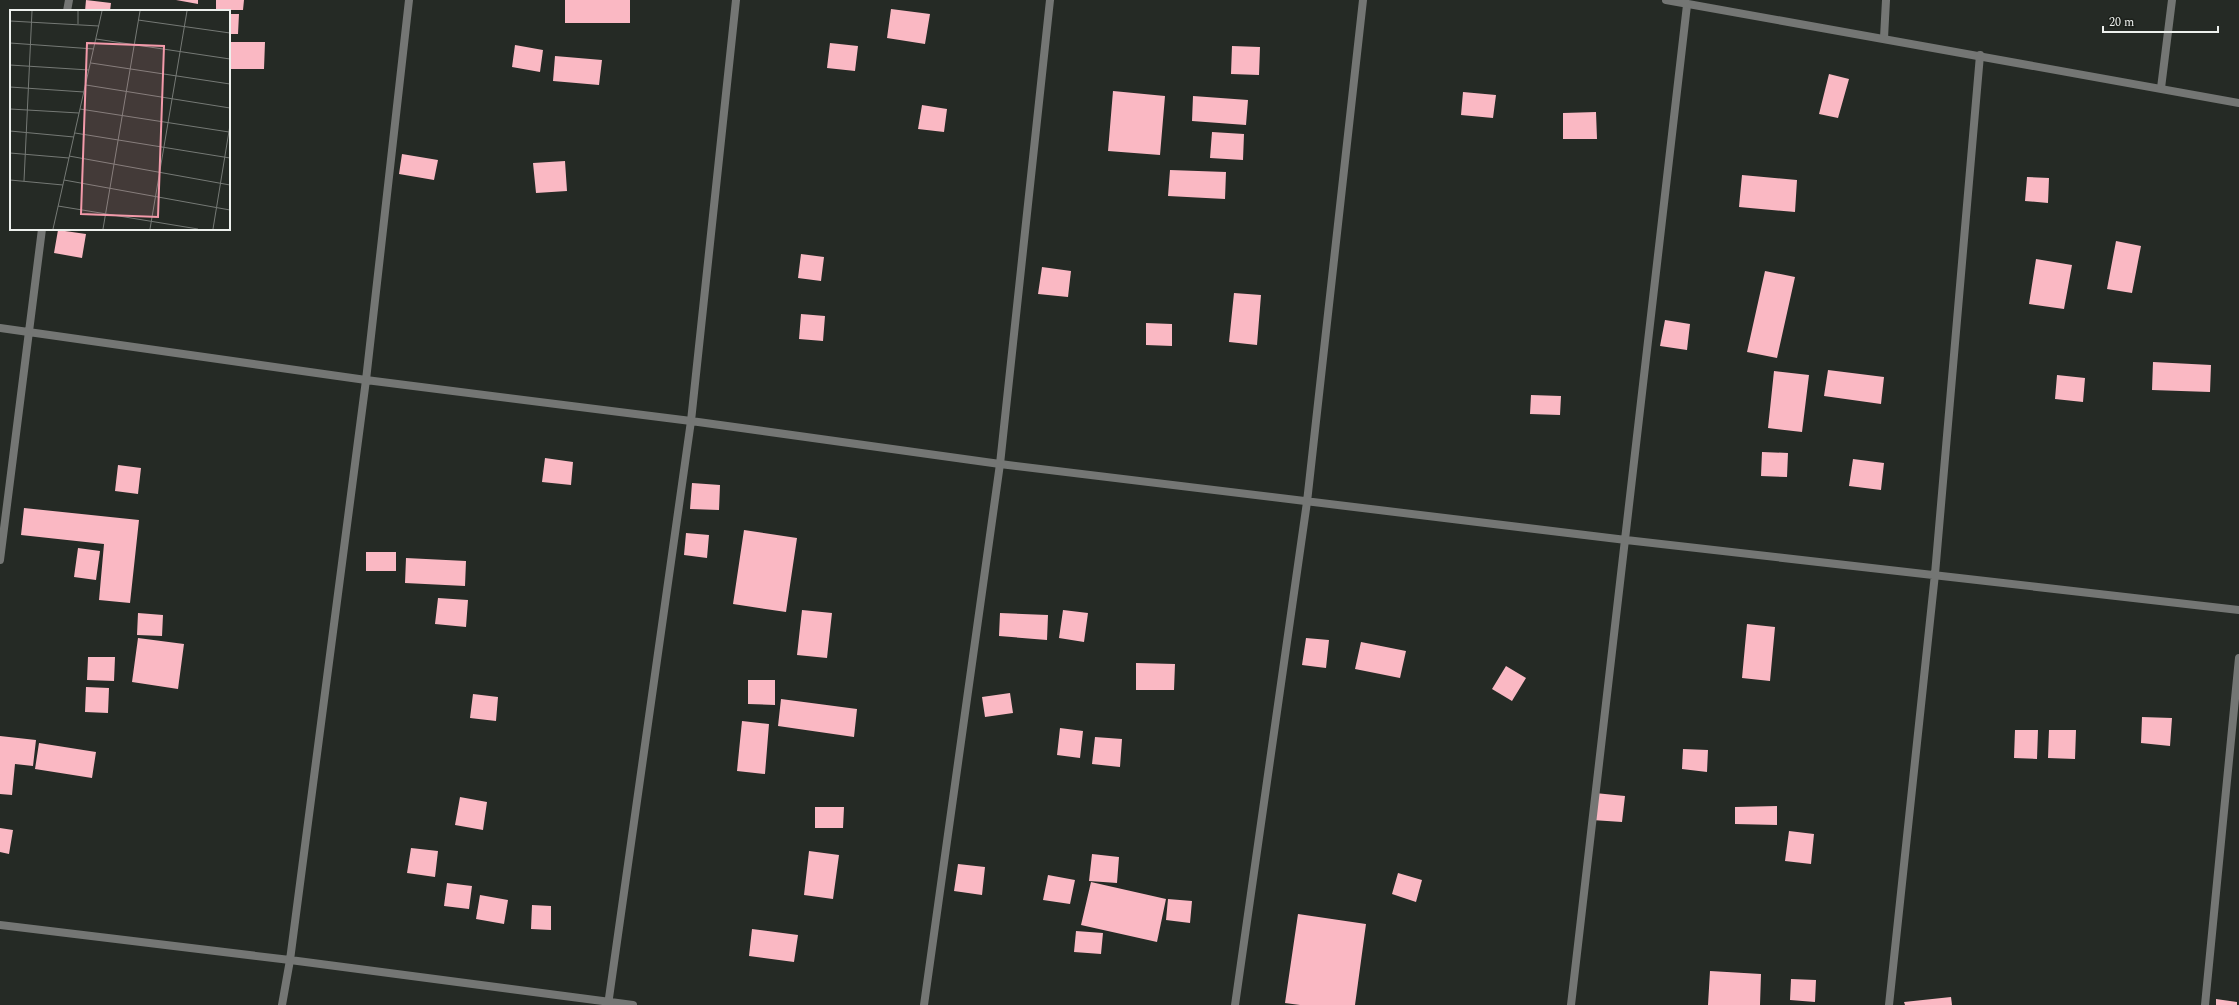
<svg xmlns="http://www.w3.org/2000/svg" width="2239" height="1005" font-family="Spectral,serif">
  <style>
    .building { fill: #fab8c3 }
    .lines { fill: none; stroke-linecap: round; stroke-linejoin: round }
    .minor { stroke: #747674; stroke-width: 8 }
    .tertiary { stroke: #747674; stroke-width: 8 }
    .inset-road { fill: none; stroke: #757975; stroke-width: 1 }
    .view { fill: #f39aaa; fill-opacity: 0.15; stroke: #f39aaa; stroke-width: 2 }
    .inset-edge { fill: none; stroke: #edf0ed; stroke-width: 2 }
  </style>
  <rect width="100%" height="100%" fill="#252a25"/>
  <path class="building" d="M86 0 111 3 110 11H85Z
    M176 0H198V4Z
    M216 0H244L243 10H216Z
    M565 0H630V23H565Z
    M891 9 930 14 925 44 887 38Z
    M229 14H239L238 34H229Z
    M229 42H265L264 69H231V91H229Z
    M830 43 858 46 855 71 827 68Z
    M515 45 543 50 540 72 512 67Z
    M1232 46 1260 47 1259 75 1231 74Z
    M555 56 602 60 599 85 553 81Z
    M1829 74 1849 79 1838 118 1819 114Z
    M1113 91 1165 96 1160 155 1108 151Z
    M1463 92 1496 95 1493 118 1461 115Z
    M1193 96 1248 100 1246 125 1192 121Z
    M922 105 947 109 944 132 918 129Z
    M1596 112 1597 139H1563V113Z
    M1212 132 1244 134 1243 160 1210 158Z
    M402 154 438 160 434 180 399 174Z
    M565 161 567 191 536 193 533 163Z
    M1170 170 1226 172 1225 199 1168 196Z
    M1742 175 1797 180 1795 212 1739 207Z
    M2027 177 2049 178 2048 203 2025 201Z
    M58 230 86 234 82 258 54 253Z
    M2116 241 2141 246 2132 293 2107 289Z
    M801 254 824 257 821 281 798 278Z
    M2036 259 2072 265 2064 309 2029 304Z
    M1042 267 1071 271 1068 297 1038 294Z
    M1765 271 1795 277 1777 358 1747 352Z
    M1234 293 1261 295 1257 345 1229 342Z
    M801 314 825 316 823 341 799 339Z
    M1665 320 1690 324 1687 350 1660 346Z
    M1146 323 1172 324V346L1146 345Z
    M2153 362 2211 365 2210 392 2152 390Z
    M1828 370 1884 377 1881 404 1824 396Z
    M1774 371 1809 375 1802 432 1768 428Z
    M2057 375 2085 378 2083 402 2055 399Z
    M1531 395 1561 396 1560 415 1530 414Z
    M1762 452 1788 453 1787 477 1761 476Z
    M545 458 573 462 571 485 542 482Z
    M1853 459 1884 463 1881 490 1849 486Z
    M118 465 141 468 138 494 115 491Z
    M692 483 720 485 719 510 690 509Z
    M24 508 139 520 130 603 99 600 104 544 21 535Z
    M744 530 797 538 786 612 733 604Z
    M686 533 709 535 707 558 684 555Z
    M78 548 100 551 96 580 74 577Z
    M366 552H396V571H366Z
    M406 558 466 561 465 586 405 583Z
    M438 598 468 600 466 627 435 624Z
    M802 610 832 613 827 658 797 655Z
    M1063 610 1088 613 1084 642 1059 638Z
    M138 613 163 615 162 636 137 635Z
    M1000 613 1048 615 1047 640 999 636Z
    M1747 624 1775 627 1770 681 1742 678Z
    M138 638 184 644 178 689 132 682Z
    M1306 638 1329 640 1326 668 1302 665Z
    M1361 642 1406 651 1400 678 1355 669Z
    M88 657H115L114 681 87 680Z
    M1136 663 1175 664 1174 690H1136Z
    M1506 666 1526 678 1512 701 1492 689Z
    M748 680H775V705L748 704Z
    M86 687 109 688 108 713 85 712Z
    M1010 693 1013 713 985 717 982 697Z
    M473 694 498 697 496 721 470 718Z
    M781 699 857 709 854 737 778 726Z
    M2142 717 2172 718 2170 746 2141 743Z
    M742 721 769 724 765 774 737 771Z
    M1060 728 1083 731 1080 758 1057 755Z
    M2015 730H2038L2037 759 2014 758Z
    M2049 730H2076L2075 759 2048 758Z
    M0 736 36 740 33 766 15 764 12 795 0 794Z
    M1095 737 1122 739 1120 767 1092 764Z
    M39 743 96 752 92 778 35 769Z
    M1683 749 1708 750 1707 772 1682 769Z
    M1595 793 1625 796 1622 822 1592 820Z
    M460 797 487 802 483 830 455 825Z
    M1777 806V825L1735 824V807Z
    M815 807H844L843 828H815Z
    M0 828 13 830 9 854 0 852Z
    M1789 831 1814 834 1811 864 1785 861Z
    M411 848 438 851 435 877 407 873Z
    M809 851 839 855 833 899 804 895Z
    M1092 854 1119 857 1117 883 1089 881Z
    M958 864 985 867 982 895 954 891Z
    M1398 873 1422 880 1416 902 1392 894Z
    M1048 875 1075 880 1070 904 1043 900Z
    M1091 882 1166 899 1157 942 1081 925Z
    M447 883 472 886 469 909 444 906Z
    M480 895 508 900 504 924 476 919Z
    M1168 899 1192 901 1190 923 1166 920Z
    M532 905 551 906V930L531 929Z
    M1298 914 1366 924 1355 1005H1300L1285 1003Z
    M752 929 798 935 794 962 749 956Z
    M1076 931 1103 933 1101 954 1074 952Z
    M1710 971 1761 974 1760 1005H1708Z
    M1791 979 1816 980 1815 1002 1790 1000Z
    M1951 997 1952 1005H1905L1904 1002Z
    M2216 999 2237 1002V1005H2216Z"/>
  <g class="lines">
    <path class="minor" d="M67 11 69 0
      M1884 38 1886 0
      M2161 88 2172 0
      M0 328 366 380 691 421 1000 464 1626 540 2239 610
      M0 560 42 229
      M0 925 290 960 633 1005
      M282 1005 290 960 366 380 409 0
      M608 1005 691 421 736 0
      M924 1005 1000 464 1050 0
      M1235 1005 1307 502 1363 0
      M1571 1005 1687 5
      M1889 1005 1935 574 1980 55
      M2205 1005 2239 658"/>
    <path class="tertiary" d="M1666 0 2239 103"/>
  </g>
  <g transform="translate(10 10)">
    <rect width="220" height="220" fill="#252a25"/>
    <path class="inset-road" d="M128 10 220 23M0 11 89 16M68 14V1M86 29 220 49M0 33 84 39M81 53 220 74M0 55 79 60M76 75 220 98M0 77 74 82M0 99 69 103M70 99 219 122M0 121 64 127M65 123 220 148M0 143 59 148M59 146 220 175M0 170 53 175M54 170 220 200M14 171 22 1M48 196 188 219M43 219 92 1M93 219 130 1M140 219 177 1M203 219 220 115"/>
    <path class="view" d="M77 33 154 36 148 207 71 204Z"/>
    <rect width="220" height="220" class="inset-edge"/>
  </g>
  <path d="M2103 26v6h115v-6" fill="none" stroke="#edf0ed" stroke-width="2"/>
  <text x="2109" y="26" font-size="12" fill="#edf0ed" stroke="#1c201b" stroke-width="3" paint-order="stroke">20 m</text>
</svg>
